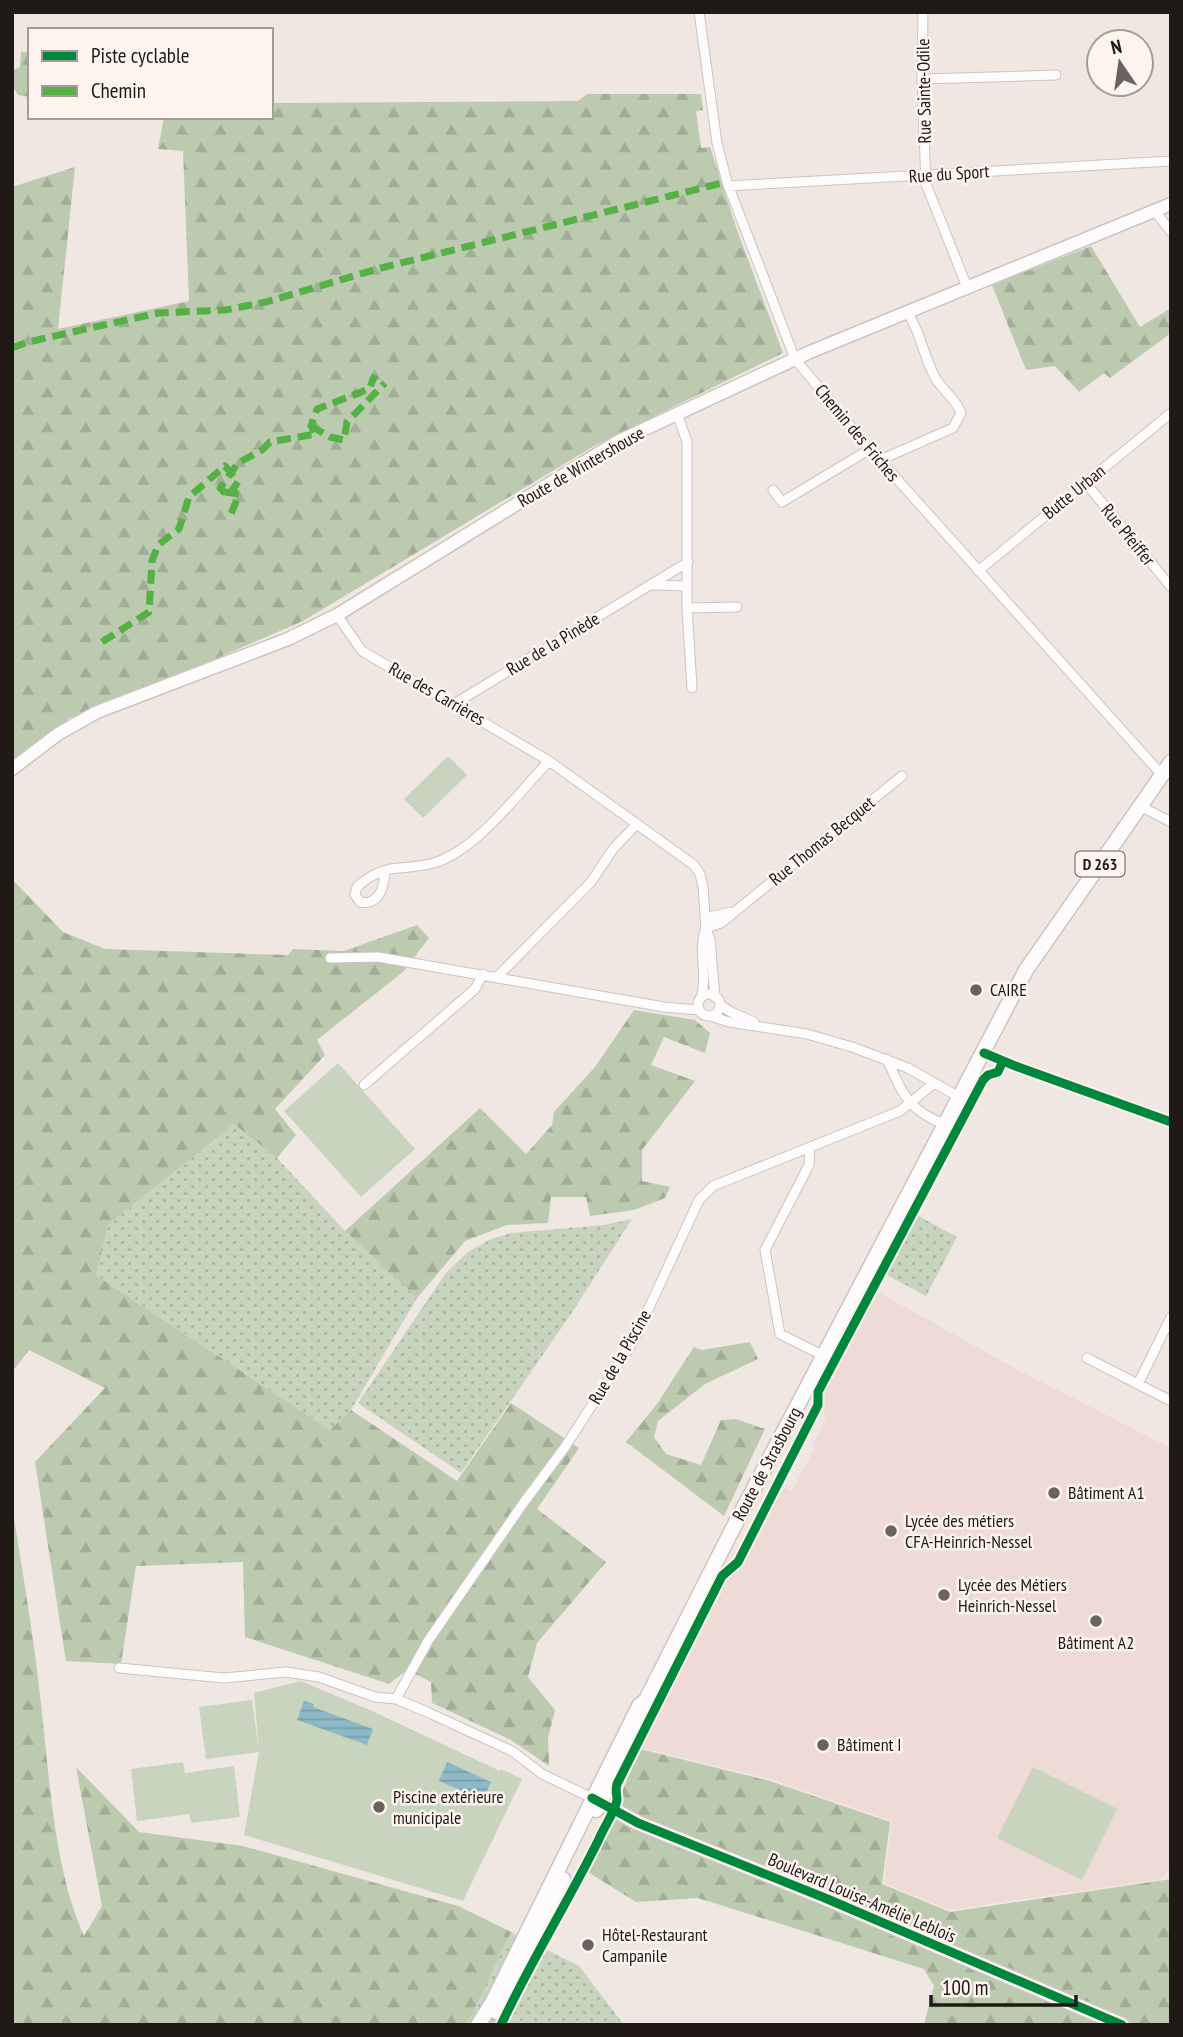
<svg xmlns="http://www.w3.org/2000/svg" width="1183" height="2037" font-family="'PT Sans Narrow',sans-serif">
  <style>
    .built { fill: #eedbd5 }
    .grass { fill: url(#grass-dots) }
    .forest { fill: url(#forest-firs) }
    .garden { fill: #c8d4bd }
    .water { fill: url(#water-rules) }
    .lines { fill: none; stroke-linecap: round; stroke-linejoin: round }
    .street-casing { stroke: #cbc4c1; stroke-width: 11 }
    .secondary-casing { stroke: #cbc4c1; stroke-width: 15 }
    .primary-casing { stroke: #cbc4c1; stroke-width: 17 }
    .street { stroke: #fdfbfb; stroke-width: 9 }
    .secondary { stroke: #fdfbfb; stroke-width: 12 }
    .primary { stroke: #fdfbfb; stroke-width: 14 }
    .quiet { stroke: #55b145; stroke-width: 7; stroke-dasharray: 14 7; stroke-linecap: butt }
    .cycleway-casing { stroke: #fef3ef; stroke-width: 13 }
    .cycleway { stroke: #00873e; stroke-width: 9 }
    .poi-dot { fill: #69625e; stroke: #fef3ef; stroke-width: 2.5 }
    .labels { text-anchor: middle; stroke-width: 5; stroke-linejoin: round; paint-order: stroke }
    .shield { fill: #fef3ef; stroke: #635b58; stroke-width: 2 }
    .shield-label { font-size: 16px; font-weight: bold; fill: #201a17 }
    .street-label { font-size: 18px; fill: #201a17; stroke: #fef3ef }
    .poi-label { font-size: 18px; fill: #201a17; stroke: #fef3ef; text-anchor: start }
  </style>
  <defs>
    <pattern id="grass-dots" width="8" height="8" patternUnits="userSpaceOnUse" patternTransform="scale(1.75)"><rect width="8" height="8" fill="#c8d4bd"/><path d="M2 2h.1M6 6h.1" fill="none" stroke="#acb5a2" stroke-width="1.8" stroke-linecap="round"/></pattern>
    <pattern id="forest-firs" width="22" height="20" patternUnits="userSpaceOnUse" patternTransform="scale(1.75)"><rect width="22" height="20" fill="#bccaaf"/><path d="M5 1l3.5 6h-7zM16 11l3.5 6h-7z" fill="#a1ad96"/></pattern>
    <pattern id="water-rules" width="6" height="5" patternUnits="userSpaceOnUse" patternTransform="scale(1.75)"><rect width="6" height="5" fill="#8db9c6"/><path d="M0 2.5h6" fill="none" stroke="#799ea9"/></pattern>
  </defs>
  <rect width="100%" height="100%" fill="#f0e7e3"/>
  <path class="built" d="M878 1292 1020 1371 1171 1448V1865L1163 1879 950 1910 884 1883 892 1821 771 1779 641 1748 728 1574 780 1487 792 1491 815 1447 813 1445 825 1420 823 1392Z"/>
  <path class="grass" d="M234 1124 277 1158 345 1231 417 1298 351 1410 330 1430 96 1275 108 1225Z
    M915 1214 957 1237 926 1296 885 1274Z
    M632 1219 571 1314 461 1473 358 1403 445 1274 469 1251 491 1239 511 1233 604 1225Z
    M511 1932 579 1966 624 2025H464L472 2015Z"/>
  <path class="forest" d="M21 52H30V97L18 95 12 85V71L20 67Z
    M587 94H701L703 110 696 111 701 148 710 147 738 233 783 353 594 446 303 621 123 699 69 718 12 769V187L75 167 58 329 189 301 183 151 158 149 164 117H271V103L578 101Z
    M1091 246 1140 327 1171 308V333L1110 378 1104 373 1079 392 1055 366 1026 370 992 285Z
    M12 879 63 932 105 949 288 955 293 949 344 951 417 925 429 938 403 972 317 1040 325 1055 275 1109 296 1135 277 1158 234 1124 108 1225 96 1275 330 1430 351 1410 457 1481 511 1403 579 1448 537 1509 606 1562 537 1643 528 1677 555 1710 548 1738 549 1766 511 1740 432 1703 431 1682 407 1670 389 1684 245 1637 243 1562 136 1566 121 1664 66 1661 35 1462 105 1388 29 1350 12 1372Z
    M634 1010 695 1020 710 1033 705 1053 664 1037 651 1065 695 1081 642 1150V1181L670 1187 665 1198 634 1210 590 1216 586 1197H551L548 1223 507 1225 465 1241 417 1298 345 1231 480 1108 526 1154 552 1125 554 1112 595 1067Z
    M750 1342 758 1359 705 1384 658 1421 654 1437 666 1454 701 1465 721 1420 736 1419 765 1429 724 1516 626 1442 657 1404 694 1347 702 1350Z
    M12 1505C22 1569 33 1632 40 1695 49 1770 53 1867 84 1936L102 1906 76 1767 139 1832 243 1846 458 1906 511 1932 472 2015 464 2025H12Z
    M640 1749 770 1781 890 1822 882 1884 950 1912 1171 1879V2025H924L934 1986 924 1969 698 1898 636 1902 588 1872Z"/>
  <path class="garden" d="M448 756 467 775 423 818 404 799Z
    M338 1063 415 1149 361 1197 284 1111Z
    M301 1681 372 1711 500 1771 501 1769 522 1779 463 1901 244 1835 259 1752 206 1759 199 1707 252 1700 259 1751 254 1693Z
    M183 1762 185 1773 234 1766 240 1817 191 1823 189 1814 137 1821 131 1769Z
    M1033 1767 1117 1809 1082 1880 997 1838Z"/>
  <path class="water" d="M304 1701 314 1704 313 1707 373 1729 367 1745 297 1720Z
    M447 1762 491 1782 483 1800 439 1781Z"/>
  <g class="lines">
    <g class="street-casing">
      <path id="street" d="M699 12 717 143 727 182 795 359 870 449 1162 775
        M923 12 922 79 926 184 967 287
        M922 79 1056 75
        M728 186 1171 161
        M1155 211 1171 232
        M677 413 687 442V608L692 688
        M880 460 953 428 961 413C956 398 942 391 935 377 923 356 921 331 906 311
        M1085 482 1171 587
        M773 490 782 502 870 449
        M978 571 1171 413
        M653 585 687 586
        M687 608 737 607
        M337 615 362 651 549 761 694 865 700 874 703 887 706 928 710 940 715 997
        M454 704 688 562
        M1140 806 1171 822
        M385 871C384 886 380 906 360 902L355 895 357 887C366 878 378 872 390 869 405 867 420 867 434 863 478 849 518 793 549 761
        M705 918 731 912
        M706 928 721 923 902 776
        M330 958 378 957 664 1007 699 1010
        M497 977 591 882 613 849 636 825
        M698 1005a11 11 0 1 1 22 0a11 11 0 1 1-22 0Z
        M701 998C708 976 698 952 705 930
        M720 1005 731 1012 754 1022
        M710 1016 729 1022 807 1034 852 1047 908 1068 959 1097
        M984 1053 1018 1067 1171 1122
        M887 1059C903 1095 908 1110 946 1125
        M364 1085 475 989 483 974
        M810 1148 809 1165 765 1250 780 1334 824 1356
        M1087 1358 1171 1401
        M1138 1384 1171 1317
        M738 1562 780 1479
        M119 1668 224 1678 286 1672 319 1677 375 1697 396 1699 427 1712 512 1751 542 1774 592 1798
        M396 1699 428 1641 522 1505 565 1447 634 1340 699 1200 713 1186 900 1111 933 1084"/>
    </g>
    <g class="secondary-casing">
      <path id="secondary" d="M12 769 58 734 97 712 288 639 337 615 617 442 810 352 1171 204"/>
    </g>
    <g class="primary-casing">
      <path id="primary" d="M592 1798 638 1823 825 1898 1122 2025
        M596 1810 648 1710 646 1700
        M497 2012 563 1879
        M478 2025 492 2003 639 1706 646 1700 729 1536 1026 970 1171 762"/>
    </g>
    <use href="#street" class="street"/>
    <use href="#secondary" class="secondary"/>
    <use href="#primary" class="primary"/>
    <path class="quiet" d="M12 348 28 342 158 313 226 310 266 302 377 269 722 183
      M311 426 330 437 344 440 347 422 385 383
      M225 492 239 494 231 514
      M102 642 149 612 152 561 158 545 179 529 189 497 225 466 238 482 228 496 220 488 238 463 262 450 270 442 316 434 311 426 317 409 369 389 375 375"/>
    <g class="cycleway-casing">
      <path id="cycleway" d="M984 1053 1018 1067 1171 1122
        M592 1798 638 1823 825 1898 1122 2025
        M501 2025C531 1961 568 1902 599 1839 603 1829 616 1809 617 1800 617 1794 615 1791 617 1784L722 1576 738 1562 818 1405V1392L983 1080 988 1075 998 1072 1003 1061"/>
    </g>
    <use href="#cycleway" class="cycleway"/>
  </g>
  <g class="poi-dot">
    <circle cx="976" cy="990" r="7"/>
    <circle cx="1054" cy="1493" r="7"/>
    <circle cx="891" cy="1531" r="7"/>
    <circle cx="944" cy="1595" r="7"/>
    <circle cx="1096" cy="1621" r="7"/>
    <circle cx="823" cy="1745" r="7"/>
    <circle cx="379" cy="1807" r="7"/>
    <circle cx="588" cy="1945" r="7"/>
  </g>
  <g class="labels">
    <rect class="shield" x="1075.5" y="851.5" width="49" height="25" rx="5"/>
    <g class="shield-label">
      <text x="1100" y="870">D 263</text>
    </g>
    <g class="street-label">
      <text transform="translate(924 91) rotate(-91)" y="6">Rue Sainte-Odile</text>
      <text transform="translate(949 174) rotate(-4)" y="6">Rue du Sport</text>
      <text transform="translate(857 433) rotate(50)" y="6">Chemin des Friches</text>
      <text transform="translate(581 467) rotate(-30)" y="6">Route de Wintershouse</text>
      <text transform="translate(1074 492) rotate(-39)" y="6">Butte Urban</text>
      <text transform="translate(1128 535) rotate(51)" y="6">Rue Pfeiffer</text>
      <text transform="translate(553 644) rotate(-31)" y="6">Rue de la Pinède</text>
      <text transform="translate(437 694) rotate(30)" y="6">Rue des Carrières</text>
      <text transform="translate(822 841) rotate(-39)" y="6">Rue Thomas Becquet</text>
      <text transform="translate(620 1357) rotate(-60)" y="6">Rue de la Piscine</text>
      <text transform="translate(767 1464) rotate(-62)" y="6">Route de Strasbourg</text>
      <text transform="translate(862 1898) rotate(23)" y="6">Boulevard Louise-Amélie Leblois</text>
    </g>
    <g class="poi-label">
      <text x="990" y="996">CAIRE</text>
      <text x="1068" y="1499">Bâtiment A1</text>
      <text x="905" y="1527">Lycée des métiers<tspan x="905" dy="21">CFA-Heinrich-Nessel</tspan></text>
      <text x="958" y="1591">Lycée des Métiers<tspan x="958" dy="21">Heinrich-Nessel</tspan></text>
      <text x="1096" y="1649" text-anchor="middle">Bâtiment A2</text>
      <text x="837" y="1751">Bâtiment I</text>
      <text x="393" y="1803">Piscine extérieure<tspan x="393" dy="21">municipale</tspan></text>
      <text x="602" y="1941">Hôtel-Restaurant<tspan x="602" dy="21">Campanile</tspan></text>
    </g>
  </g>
  <rect width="1183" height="2037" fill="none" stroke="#201a17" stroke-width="28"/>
  <rect x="28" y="28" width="245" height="91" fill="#fef3ef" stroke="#a59c99" stroke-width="2"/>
  <rect x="42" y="51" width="35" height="10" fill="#00873e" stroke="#a59c99" stroke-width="2"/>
  <text x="91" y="63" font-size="21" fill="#201a17">Piste cyclable</text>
  <rect x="42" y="86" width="35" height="10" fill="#55b145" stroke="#a59c99" stroke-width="2"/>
  <text x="91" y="98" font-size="21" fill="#201a17">Chemin</text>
  <g transform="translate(1120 63) rotate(347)"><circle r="33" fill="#fef3ef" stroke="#a59c99" stroke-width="2"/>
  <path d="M0-5L12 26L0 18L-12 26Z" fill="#69625e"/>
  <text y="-10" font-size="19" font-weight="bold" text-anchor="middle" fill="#201a17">N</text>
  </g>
  <path d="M931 1995v10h145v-10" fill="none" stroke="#201a17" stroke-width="3.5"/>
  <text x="942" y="1995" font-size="21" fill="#201a17" stroke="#fef3ef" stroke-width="5" paint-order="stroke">100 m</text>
</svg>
